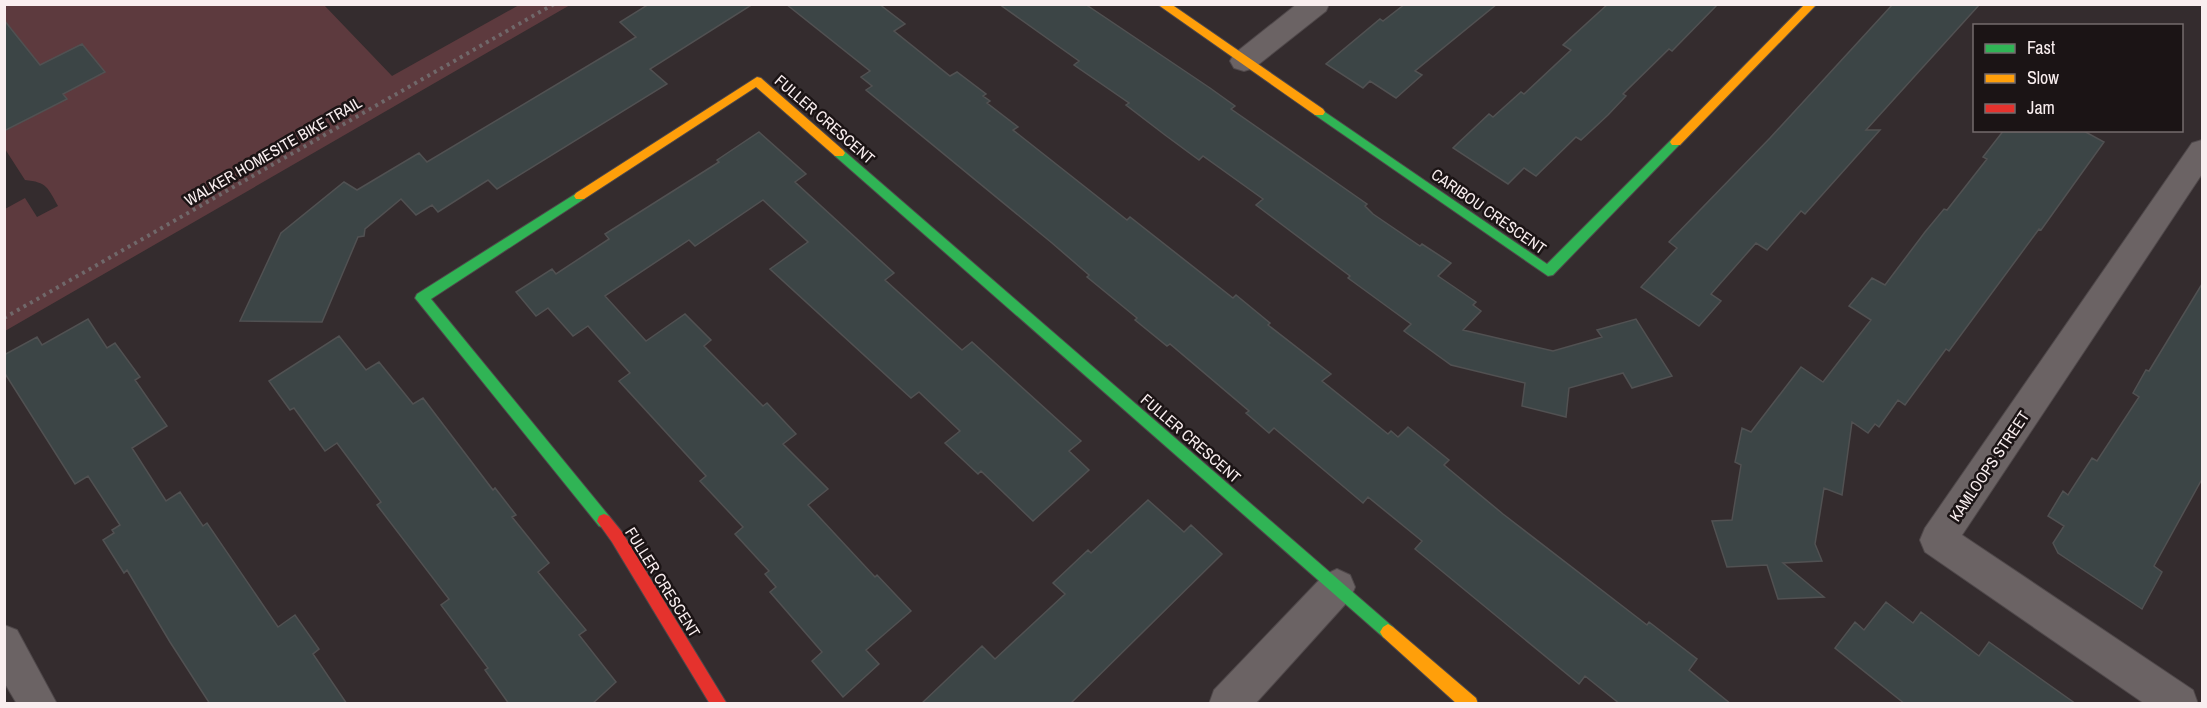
<svg xmlns="http://www.w3.org/2000/svg" width="2207" height="708" font-family="'Archivo Narrow',sans-serif">
  <style>
    .green { fill: #5d3a3e }
    .building { fill: #3c4546; stroke: #515152; stroke-width: 1.5 }
    .lines { fill: none; stroke-linecap: round; stroke-linejoin: round }
    .street-casing { stroke: #4f484a; stroke-width: 2 }
    .fast-casing { stroke: #4f484a; stroke-width: 2 }
    .slow-casing { stroke: #4f484a; stroke-width: 2 }
    .jam-casing { stroke: #4f484a; stroke-width: 2 }
    .path { stroke: #70686a; stroke-width: 4; stroke-dasharray: 3 4.5; stroke-linecap: butt }
    .street { fill: #6b6364; fill-rule: evenodd }
    .fast { fill: #30b455; fill-rule: evenodd }
    .slow { fill: #ff9f0a; fill-rule: evenodd }
    .jam { fill: #e5322d; fill-rule: evenodd }
    .labels { text-anchor: middle; stroke-width: 5; stroke-linejoin: round; paint-order: stroke }
    .street-label { font-size: 16px; fill: #f9eeef; stroke: #1b1415 }
  </style>
  <rect width="100%" height="100%" fill="#342c2e"/>
  <path class="green" d="M5 5H324L392 76 519 5H570L5 331V209L25 198 37 217 58 206C48 188 47 182 25 180L5 149V131L66 99 63 94 105 72 82 44 40 65 11 28 5 31Z"/>
  <path class="building" d="M649 4H753L650 69 667 84 497 189 488 180 438 212 432 205 416 215 401 199 365 229 364 236 358 237 322 322 240 321 281 233 344 182 357 190 419 153 427 162 636 37 620 22Z
    M786 4H879L905 24 894 31 950 76 957 72 986 94 983 96 990 101 987 103 1018 127 1013 130 1127 220 1130 217 1233 298 1236 295 1270 323 1268 325 1331 374 1322 381 1388 434 1391 431 1398 437 1408 427 1449 460 1444 465 1503 514 1647 625 1649 622 1697 659 1689 670 1731 704H1620L1585 676 1579 684 1415 549 1422 541 1368 497 1363 503 1274 428 1269 433 1246 413 1249 411 1170 344 1167 346 1135 320 1137 318 1087 277 1089 275 1052 243 866 90 872 86 861 77 870 71Z
    M999 4H1085L1210 88 1235 106 1231 109 1367 204 1365 206 1373 214 1420 246 1422 244 1451 263 1438 276 1476 302 1473 305 1481 311 1463 330 1553 351 1602 337 1597 330 1636 319 1672 376 1632 388 1623 373 1569 388 1566 417 1522 406 1525 383 1451 365 1404 331 1411 324 1348 278 1350 276 1256 205 1263 199 1203 156 1199 160 1165 135 1126 105 1129 103 1074 65 1079 61Z
    M1405 4H1497L1415 71 1422 75 1396 98 1370 81 1363 88 1326 64 1380 19 1383 21Z
    M1608 4H1718L1672 51 1669 49 1623 94 1626 96 1608 115 1581 140 1576 137 1536 176 1524 168 1508 184 1453 148 1489 114 1493 117 1521 92 1524 94 1571 50 1563 45Z
    M1893 4H1980L1866 130H1880L1805 214 1801 211 1767 250 1756 243 1711 294 1721 301 1699 326 1641 287 1677 248 1669 242 1770 138Z
    M4 20 40 65 82 44 105 72 63 94 67 99 4 131Z
    M2004 130H2082L2104 142 2041 230 2039 229 1949 351 1946 349 1905 405 1898 400 1879 427 1875 424 1868 433 1852 422 1842 495 1824 488 1815 544 1822 561 1783 563 1824 597 1778 599 1767 565 1727 567 1712 521 1732 520 1741 465 1735 462 1742 428 1751 432 1801 367 1823 382 1871 320 1849 306 1872 278 1885 285 1925 232 1944 209 1947 210 1987 159 1983 157Z
    M759 132 806 174 795 182 894 273 885 280 962 350 972 342 1081 441 1069 451 1089 470 1033 521 981 471 978 474 945 443 960 431 919 392 911 398 770 269 808 242 763 200 695 246 689 240 605 296 646 341 685 314 711 340 704 346 763 406 767 403 796 434 783 444 828 489 808 505 875 577 877 575 911 611 866 650 879 664 843 697 812 661 822 652 770 592 776 587 765 574 769 571 735 534 743 527 700 481 706 476 619 381 630 373 588 326 573 336 548 308 536 316 516 292 552 269 556 274 609 239 605 234 719 162 717 160Z
    M2202 284V479L2154 566 2162 572 2142 609 2058 553 2053 543 2064 526 2048 516 2063 491 2068 495 2092 458 2097 461 2139 397 2133 393 2146 370 2149 371Z
    M88 319 107 348 115 343 140 377 135 380 167 426 132 448 166 501 180 492 203 526 207 523 278 627 295 615 319 649 313 654 347 704H210L170 642 127 570 124 573 103 540 114 533 112 530 120 525 88 476 75 484 4 372V355L37 337 42 345Z
    M339 336 366 370 379 362 413 404 423 398 493 490 495 488 516 515 512 517 549 563 538 572 586 630 579 635 616 682 592 704H509L485 670 488 668 441 605 449 599 377 505 381 502 337 443 325 451 294 408 290 410 269 381Z
    M1148 500 1184 532 1191 525 1222 554 1070 704H921L982 646 995 659 1065 594 1053 583 1088 550 1091 553Z
    M1886 602 1913 623 1921 612 1979 656 1989 642 2076 704H1905L1835 648 1855 622 1864 630Z"/>
  <g class="lines">
    <g class="street-casing">
      <path id="street" d="M1297 4H1329L1326 11 1254 68 1244 71 1234 68 1230 61 1234 54Z
        M2202 140V174L1962 535 2193 690 2198 704H2145L1925 552 1920 540 1925 528 2192 143Z
        M1337 569 1350 575 1355 587 1350 599 1255 704H1209L1214 690 1324 575Z
        M4 625 17 630 57 704H17L4 682Z"/>
    </g>
    <g class="fast-casing">
      <path id="fast" d="M1319 108 1547 264 1672 139 1676 137 1682 142 1553 275 1548 276 1315 115 1313 112Z
        M839 148 843 150 1393 627 1396 632 1393 637 1388 640 1383 637 835 156 833 153 835 150Z
        M580 191 584 193 586 196 584 199 431 299 609 516 611 521 609 526 604 528 599 526 415 298 417 294Z"/>
    </g>
    <g class="slow-casing">
      <path id="slow" d="M1157 4H1171L1323 109 1325 112 1323 115H1315Z
        M1805 4H1817L1680 145H1672L1670 142 1672 139Z
        M757 77 761 78 843 150 845 153 843 156H835L756 87 584 199H576L574 196 576 193Z
        M1388 624 1393 627 1476 698 1478 704H1457L1383 637 1380 632 1383 627Z"/>
    </g>
    <g class="jam-casing">
      <path id="jam" d="M604 514 609 516 622 532 727 704H710L612 542 597 521 599 516Z"/>
    </g>
    <path class="path" d="M4 318 554 4"/>
    <use href="#street" class="street"/>
    <use href="#fast" class="fast"/>
    <use href="#slow" class="slow"/>
    <use href="#jam" class="jam"/>
  </g>
  <g class="labels">
    <g class="street-label">
      <text transform="translate(825 119) rotate(41)" y="6">FULLER CRESCENT</text>
      <text transform="translate(273 151) rotate(-30)" y="6">WALKER HOMESITE BIKE TRAIL</text>
      <text transform="translate(1489 211) rotate(35)" y="6">CARIBOU CRESCENT</text>
      <text transform="translate(1191 438) rotate(41)" y="6">FULLER CRESCENT</text>
      <text transform="translate(1989 466) rotate(-56)" y="6">KAMLOOPS STREET</text>
      <text transform="translate(663 582) rotate(58)" y="6">FULLER CRESCENT</text>
    </g>
  </g>
  <rect width="2207" height="708" fill="none" stroke="#f9eeef" stroke-width="12"/>
  <rect x="1973" y="24" width="210" height="108" fill="#1b1415" stroke="#746b6c" stroke-width="1.5"/>
  <rect x="1985" y="44" width="30" height="9" fill="#30b455" stroke="#746b6c" stroke-width="1.5"/>
  <text x="2027" y="54" font-size="18" fill="#f9eeef">Fast</text>
  <rect x="1985" y="74" width="30" height="9" fill="#ff9f0a" stroke="#746b6c" stroke-width="1.5"/>
  <text x="2027" y="84" font-size="18" fill="#f9eeef">Slow</text>
  <rect x="1985" y="104" width="30" height="9" fill="#e5322d" stroke="#746b6c" stroke-width="1.5"/>
  <text x="2027" y="114" font-size="18" fill="#f9eeef">Jam</text>
</svg>
